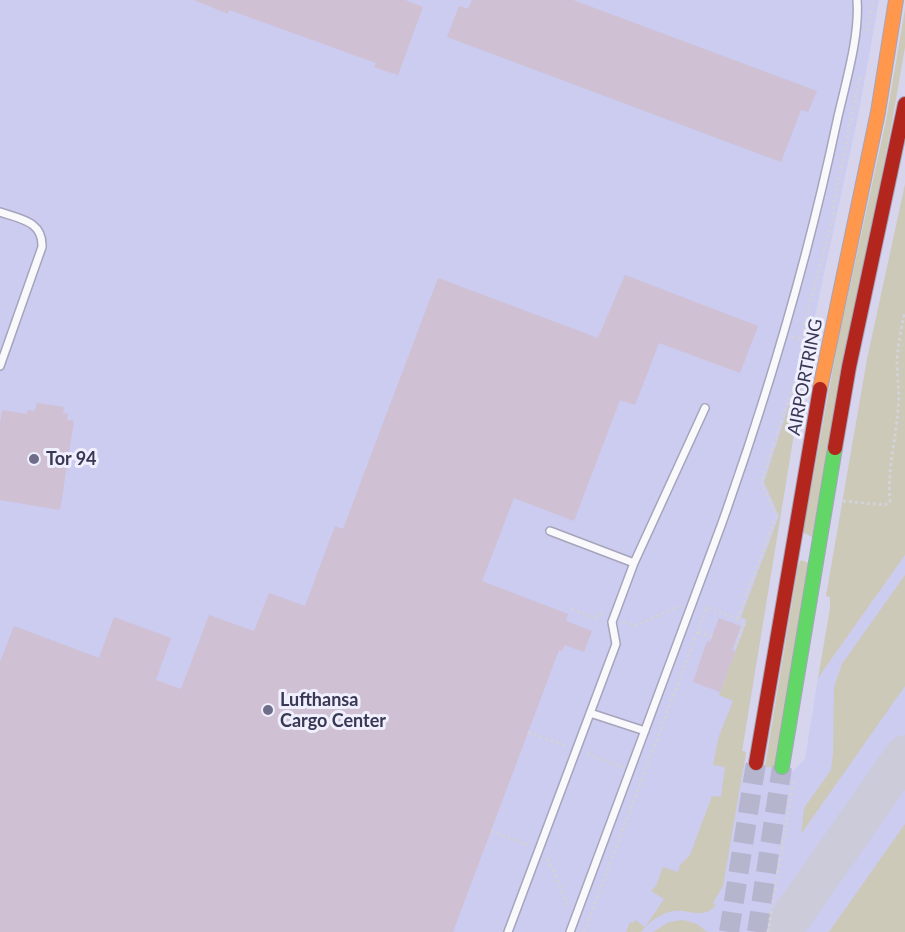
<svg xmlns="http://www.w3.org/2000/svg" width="905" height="932" font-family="Lato,sans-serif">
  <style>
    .built { fill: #cccbf0 }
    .green { fill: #ccc9b8 }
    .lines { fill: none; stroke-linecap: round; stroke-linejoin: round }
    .taxiway { stroke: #cccbda; stroke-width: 40 }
    .building { fill: #cfc0d3 }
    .secondary-tunnel { stroke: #b6b5ce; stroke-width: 20; stroke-dasharray: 20 10; stroke-linecap: butt }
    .lane-casing { stroke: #a5a4bb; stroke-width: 10 }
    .fast-casing { stroke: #a5a4bb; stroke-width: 16 }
    .slow-casing { stroke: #a5a4bb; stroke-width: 16 }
    .jam-casing { stroke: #a5a4bb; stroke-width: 16 }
    .path { stroke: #d2d2d9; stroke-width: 3; stroke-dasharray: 3 3; stroke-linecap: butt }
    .lane { stroke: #f9f9fc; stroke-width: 7 }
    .fast { stroke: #63d668; stroke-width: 14 }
    .slow { stroke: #ff974d; stroke-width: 14 }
    .jam { stroke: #b3261e; stroke-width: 14 }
    .poi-dot { fill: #6f6e8a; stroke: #efeffe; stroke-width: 2 }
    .labels { text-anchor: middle; stroke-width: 6; stroke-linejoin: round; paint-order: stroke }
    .street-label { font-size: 18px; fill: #383754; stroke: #efeffe }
    .poi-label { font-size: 18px; font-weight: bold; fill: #383754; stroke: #efeffe; text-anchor: start }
  </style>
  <rect width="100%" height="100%" fill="#d6d5ed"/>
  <path class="built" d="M0 0H879L859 111 808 348 742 751 746 752 745 764 793 771 805 759 818 678 905 555V932H0Z"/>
  <path class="green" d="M905 9V47L892 122 812 537 803 532 838 341 886 121Z
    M905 184V555L818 678 830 608V597L826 596 867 359Z
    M808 348 742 751 746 752 723 886 713 903 716 905C704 920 689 909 674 911 660 913 649 922 641 932H626L630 922 633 923 635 920 645 927 664 899 651 891 656 886 663 867 678 872 680 865 690 855 712 796 721 797 725 767 713 765 719 736 733 701 719 695 747 620 741 617 779 516 764 482Z
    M801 560 809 563 776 768 765 767 798 566Z
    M905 575V686L801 834 804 808 831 770 833 754 834 687 842 664Z
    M905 824V932H829Z
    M683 920 697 924 707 932H653L669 922Z"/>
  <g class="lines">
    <path class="taxiway" d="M781 932 905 755"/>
  </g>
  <path class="building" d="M194 0H405L423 7 398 75 374 67 376 63 229 10 228 14Z
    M472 0H573L817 91 808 112 801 110 781 162 447 37 459 6 468 9Z
    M625 275 758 326 740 373 659 343 635 405 620 400 574 521 514 498 482 581 568 614 566 621 592 631 584 652 565 645 562 651 559 650 453 932H0V662L14 626 99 658 114 617 171 638 156 680 181 689 209 615 254 631 269 593 305 606 335 526 343 529 438 278 598 338Z
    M37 403 64 407 63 413 68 414 67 420 74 421 60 510 0 500V424L2 410 27 414 28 410 35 411Z
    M719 618 741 626 732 650 735 652 720 692 693 682 707 641 710 642Z"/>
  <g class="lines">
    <path class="secondary-tunnel" d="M729 932 756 763
      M757 932 782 767"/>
    <g class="lane-casing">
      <path id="lane" d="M0 212C20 219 43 221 42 247L0 366
        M550 531 634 563 705 408
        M590 713 645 731
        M508 932 616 644 612 622 634 563
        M570 932 722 523C769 391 808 258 837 121 845 85 860 36 857 0"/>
    </g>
    <g class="fast-casing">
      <path id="fast" d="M782 767 835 448"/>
    </g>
    <g class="slow-casing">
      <path id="slow" d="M820 389 878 112 896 0"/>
    </g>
    <g class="jam-casing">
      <path id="jam" d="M835 448 849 367 905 104
        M756 763 820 389"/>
    </g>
    <path class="path" d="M868 31 873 0
      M792 337 805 340
      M843 501 885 505 890 502C887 470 896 440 898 409 900 393 897 377 897 362 898 344 901 328 905 311
      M571 609 597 619 599 613 606 615
      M737 619 776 516 761 482 806 348 803 329 834 213 833 207 860 76
      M623 622 635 626 680 606
      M698 632 712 637
      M528 732 566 746
      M587 754 623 767
      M491 831 531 846
      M548 858 568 907
      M584 932 707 607 745 622 734 651
      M768 932 794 778"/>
    <use href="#lane" class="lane"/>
    <use href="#fast" class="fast"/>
    <use href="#slow" class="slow"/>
    <use href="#jam" class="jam"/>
  </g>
  <g class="poi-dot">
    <circle cx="34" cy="459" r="6"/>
    <circle cx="268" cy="710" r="6"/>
  </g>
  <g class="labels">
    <g class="street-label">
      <text transform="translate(805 377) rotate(-79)" y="6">AIRPORTRING</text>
    </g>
    <g class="poi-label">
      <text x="46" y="465">Tor 94</text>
      <text x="280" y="706">Lufthansa<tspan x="280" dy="21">Cargo Center</tspan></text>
    </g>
  </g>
</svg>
